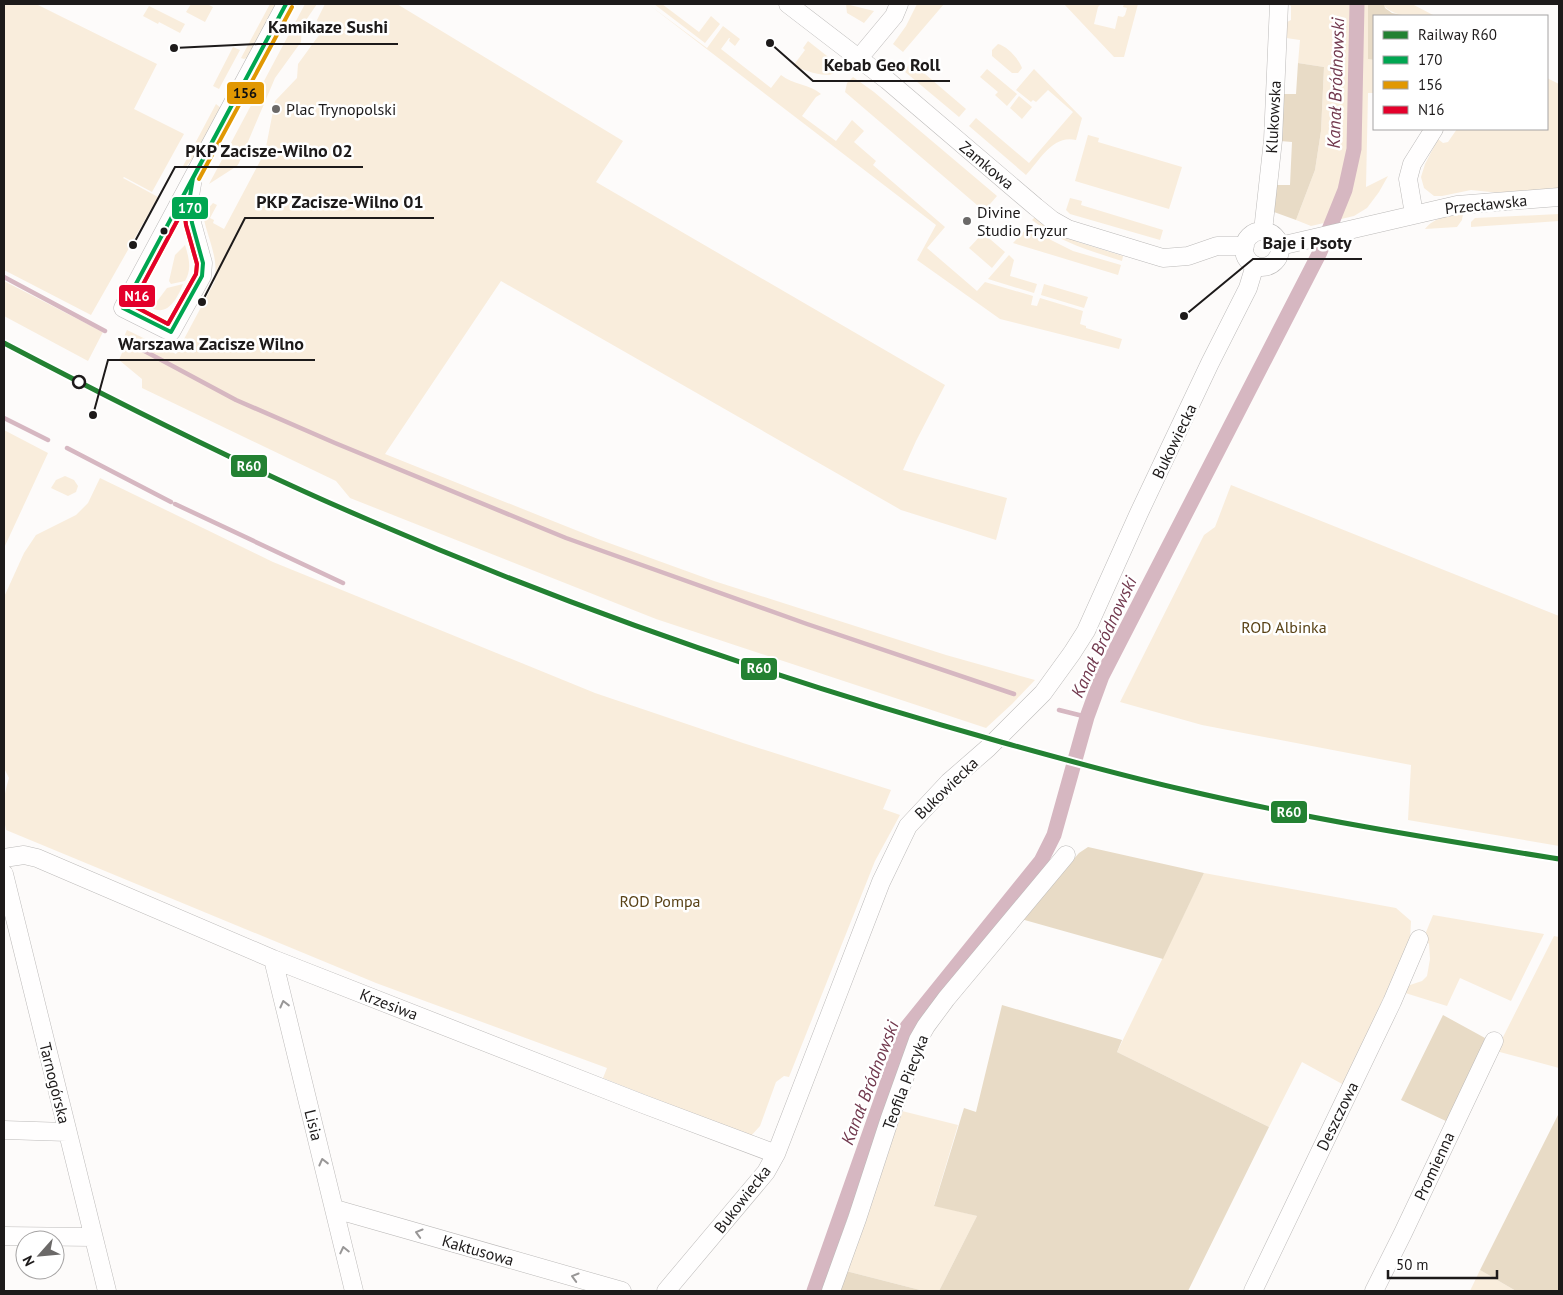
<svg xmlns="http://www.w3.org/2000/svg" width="1563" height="1295" font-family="'PT Sans',sans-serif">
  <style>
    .green { fill: #f9eddc }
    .forest { fill: #e8dbc6 }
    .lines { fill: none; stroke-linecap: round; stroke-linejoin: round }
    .stream { stroke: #d6b7c1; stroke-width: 4.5 }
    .canal { stroke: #d6b7c1; stroke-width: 15 }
    .minor-casing { stroke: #bcbab9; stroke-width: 19 }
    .minor { stroke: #fffefe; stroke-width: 18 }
    .bus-1-casing { stroke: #fff; stroke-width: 8 }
    .bus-2-casing { stroke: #fff; stroke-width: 8 }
    .bus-3-casing { stroke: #fff; stroke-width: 8 }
    .bus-1 { stroke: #00a651; stroke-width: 4 }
    .bus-2 { stroke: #e19803; stroke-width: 4 }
    .bus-3 { stroke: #e4002b; stroke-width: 4 }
    .rail-1-casing { stroke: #fff; stroke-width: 9 }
    .rail-1 { stroke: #238132; stroke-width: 5 }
    .oneway { stroke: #999797 }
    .poi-dot { fill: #6b6968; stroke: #fff; stroke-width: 2 }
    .bus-dot { fill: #1d1a1a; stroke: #fff; stroke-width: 2 }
    .stop-dot { fill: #fff; stroke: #1d1a1a; stroke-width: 2.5 }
    .labels { text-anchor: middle; stroke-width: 5; stroke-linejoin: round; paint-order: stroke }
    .poi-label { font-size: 16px; fill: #1d1a1a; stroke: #fff; text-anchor: start }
    .street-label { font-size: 16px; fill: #1d1a1a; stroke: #fff }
    .park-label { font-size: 16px; fill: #594216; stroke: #fff }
    .water-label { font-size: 18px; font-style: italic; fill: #72394e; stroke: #fff }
    .leader { fill: none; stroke: #1d1a1a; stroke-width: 2 }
    .callout-dot { fill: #1d1a1a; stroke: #fff; stroke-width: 2 }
    .callout-label { font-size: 18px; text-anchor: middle; font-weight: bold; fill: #1d1a1a; stroke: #fff; stroke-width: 5; stroke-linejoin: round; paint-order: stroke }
    .line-badge { stroke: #fff; stroke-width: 2 }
    .badge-label { font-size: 14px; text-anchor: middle; font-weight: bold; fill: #fff }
    .pale-badge-label { font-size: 14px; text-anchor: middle; font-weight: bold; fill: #111 }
  </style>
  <rect width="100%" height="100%" fill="#fdfbfa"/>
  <path class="green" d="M4 4H36L157 64 134 109 184 134 152 192 124 177 123 178 158 197 91 315 4 270Z
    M191 4H207L213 7 205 22 186 12Z
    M270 4H277L247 58 244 59 241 58Z
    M305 4H317L302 26 301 42 275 78 239 163 237 166 209 184Z
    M325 4H397L623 141 596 182 945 385 916 441 903 470 1007 498 996 540 901 510 501 281 385 454 598 539 714 581 946 655 1035 680 1012 704 986 728 656 619 350 498 336 481 142 388V379L119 360 124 348 120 346 127 330 176 354 215 281 214 280C220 259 206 235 203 214L213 203 217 205 210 218 214 220 213 223 224 229 267 148 266 147 275 101 297 78 298 64 322 31 317 20Z
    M648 4 707 48 723 26 740 39 735 46 729 41 730 38H729L721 49 771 88 781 75C793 85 810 84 821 94L816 97 802 116 836 141 852 120 864 131 854 142 876 161 873 165 945 227 927 248 977 291 985 282 1033 296 1031 305 1037 306 1040 298 1083 311 1080 324 1086 326V328L1122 339 1119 349 1000 319 917 260 936 225Z
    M654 4H662L699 32 711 16 720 24 705 43Z
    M846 4 874 11 864 23 847 13Z
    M917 4H944L903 52 893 44 906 26Z
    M1064 4H1101L1098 7 1094 24 1115 29 1118 16 1123 17 1125 15 1127 8 1123 7 1124 4H1138L1124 57H1114Z
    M1288 4H1368V59L1374 60V93H1368L1366 187 1388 176 1379 192 1367 208 1354 216 1311 226 1296 220 1315 170 1321 131 1324 67 1298 63 1300 40 1286 38 1287 22 1291 20V6Z
    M1384 4H1412L1435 16C1417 16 1399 19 1385 7Z
    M149 6 185 24 180 33 159 22 158 24 143 16Z
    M808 41 841 67C832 83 806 70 793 66L805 50 803 48Z
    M998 44C1007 46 1019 59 1022 68L1018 73H1012L992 56V50Z
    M233 47 240 50 219 89 213 86Z
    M911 62 966 109 959 117 904 71Z
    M987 69 1017 94 1007 106 995 95 998 92 980 77Z
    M1034 69 1082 118 1076 140C1053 134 1039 161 1026 175L969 126 976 118 1029 163 1073 112 1048 90 1036 102 1033 100 1031 102 1016 90Z
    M853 77 874 92 997 196 984 211 845 92 847 83Z
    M1547 78 1559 84V188L1500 193 1471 190 1442 196H1434L1424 188 1421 177 1425 164 1438 139 1443 143 1448 142 1457 129H1547Z
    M1019 96 1032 107 1022 119 1010 108Z
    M216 104 221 108 198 151 186 167 183 166Z
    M1088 135 1099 138 1098 142 1182 167 1169 209 1075 181Z
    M1070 198 1082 201 1081 205 1163 230 1160 240 1070 214 1066 210Z
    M1463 214 1462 220 1457 227 1425 229C1434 217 1450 216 1463 214Z
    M1559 214V221L1471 227V222L1475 218Z
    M1035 217 1056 232 1078 242 1123 256 1122 261C1088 250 1061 243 1032 220Z
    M1030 225 1051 240 1073 251 1121 265 1118 275 1013 243Z
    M983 233 1005 252 992 268 969 248Z
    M185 245C189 258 192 269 185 281L171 284 169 281 175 255Z
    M1009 255 1014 260 1010 276 1037 284 1034 293 988 279Z
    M4 281 103 332 88 361 4 316Z
    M183 284C178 297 168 317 152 308L167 288Z
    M1044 284 1088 297 1084 308 1041 295Z
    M4 430 48 453 4 548Z
    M65 476 74 480 78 486 76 492 68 496 51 488 56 480Z
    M100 478 273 562 595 693 743 743 891 790 883 809 900 815 875 861 789 1077 784 1076 776 1082 760 1126 750 1137 603 1078 607 1068 376 983 6 830C2 811 3 797 9 778L4 768V597L24 553 36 535 76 515 88 503Z
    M1231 485 1559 616V846L1408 820 1411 765 1202 725 1120 702 1204 535 1215 527Z
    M1204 873 1396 908 1411 921 1410 940 1344 1085 1302 1062 1269 1127 1117 1052Z
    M1433 915 1544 934 1511 1001 1460 978 1447 1006 1402 992 1404 987 1422 981 1427 976 1430 959 1429 944 1424 937Z
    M1554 936 1559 937V1068L1496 1051Z
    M898 1110 958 1125 934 1205 977 1216 939 1291H924L842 1270Z
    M1480 1270 1516 1291H1470Z"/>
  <path class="forest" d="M1368 4H1384L1385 8 1392 13 1407 16H1374V60L1368 59Z
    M1298 63 1324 67 1321 131 1315 170 1296 220 1274 212 1277 185H1290L1292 142 1280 141 1282 94H1296Z
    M1088 847 1204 873 1163 959 1021 919 1079 853Z
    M1002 1005 1122 1040 1117 1052 1269 1127 1188 1291H939L977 1216 934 1206 964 1108 976 1112Z
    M1443 1015 1485 1038 1476 1066 1448 1122 1401 1100Z
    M1559 1113V1291H1516L1480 1270Z
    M842 1270 924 1291H836Z"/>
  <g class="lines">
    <path class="stream" d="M4 277 105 331
      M124 340 236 400 335 443 566 538 807 624 1014 694
      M4 418 48 440
      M67 448 171 502
      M175 504 343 583
      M1059 710 1087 717"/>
    <path class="canal" d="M814 1291 907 1027 1041 861 1054 835 1087 717 1102 676 1320 252 1345 190 1354 149 1357 4"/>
    <g class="minor-casing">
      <path id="minor" d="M788 4 887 80 1036 207 1052 220 1068 229 1163 258 1188 256 1217 246H1245
        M859 58 894 16 899 4
        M193 178 189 202 192 223 203 263 202 276 171 332 123 308 286 4
        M1414 214 1408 179 1412 164 1434 129
        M1263 231 1273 140 1279 4
        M1244 249a18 18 0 1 1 36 0a18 18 0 1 1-36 0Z
        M1280 246 1457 205 1559 197
        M4 858 24 855 37 858 273 959 643 1104 776 1154
        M4 874 107 1291
        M273 959 354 1291
        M4 1130 67 1132
        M335 1209 622 1291
        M4 1236 93 1237
        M666 1291 766 1172 776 1154 881 882 908 826 949 782 988 748 1043 693 1072 653 1086 631 1139 513 1210 363 1248 288 1255 265
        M831 1291 857 1219 890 1118 918 1040 926 1026 946 999 1066 855
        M1253 1291 1392 1002 1419 939
        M1374 1291 1403 1233 1494 1041"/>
    </g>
    <use href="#minor" class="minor"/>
    <g class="bus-1-casing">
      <path id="bus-1" d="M286 4 193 178 189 202 192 223 203 263 202 276 171 332 123 308Z"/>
    </g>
    <g class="bus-2-casing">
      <path id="bus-2" d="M199 179 292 7
        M184 208 186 225 197 264 196 274 168 324 132 305Z"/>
    </g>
    <g class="bus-3-casing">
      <path id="bus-3" d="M184 208 186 225 197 264 196 274 168 324 132 305Z"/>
    </g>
    <use href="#bus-1" class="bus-1"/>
    <use href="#bus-2" class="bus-2"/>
    <use href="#bus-3" class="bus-3"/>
    <g class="rail-1-casing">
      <path id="rail-1" d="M4 343C124 406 245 467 369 520 574 609 785 682 1001 742 1062 759 1123 776 1185 790 1308 819 1434 839 1559 859"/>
    </g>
    <use href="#rail-1" class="rail-1"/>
  </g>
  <defs><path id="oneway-chevron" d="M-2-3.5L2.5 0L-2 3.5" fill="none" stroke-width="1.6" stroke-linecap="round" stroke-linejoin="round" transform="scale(1.25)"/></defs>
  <g class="oneway">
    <use href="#oneway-chevron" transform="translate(284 1004) rotate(-104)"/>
    <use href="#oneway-chevron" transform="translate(323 1162) rotate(-104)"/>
    <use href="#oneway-chevron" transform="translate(419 1233) rotate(-164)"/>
    <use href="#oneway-chevron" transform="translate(344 1250) rotate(-103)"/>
    <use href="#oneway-chevron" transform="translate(575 1277) rotate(-164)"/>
  </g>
  <g class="poi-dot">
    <circle cx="276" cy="109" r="5"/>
    <circle cx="967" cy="221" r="5"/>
  </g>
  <circle class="bus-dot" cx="164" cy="231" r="4.5"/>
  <circle class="stop-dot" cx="79" cy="382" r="6"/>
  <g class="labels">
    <g class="poi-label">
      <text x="286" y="115">Plac Trynopolski</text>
      <text x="977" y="218">Divine<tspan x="977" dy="18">Studio Fryzur</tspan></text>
    </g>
    <g class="street-label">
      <text transform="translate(1273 117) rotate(-87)" y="6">Klukowska</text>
      <text transform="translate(987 165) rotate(40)" y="6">Zamkowa</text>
      <text transform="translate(1486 204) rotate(-6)" y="6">Przecławska</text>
      <text transform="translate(1174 441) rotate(-64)" y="6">Bukowiecka</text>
      <text transform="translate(946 788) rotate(-44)" y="6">Bukowiecka</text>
      <text transform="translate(389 1004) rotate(21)" y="6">Krzesiwa</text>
      <text transform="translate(905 1082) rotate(-69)" y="6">Teofila Piecyka</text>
      <text transform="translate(55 1083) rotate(76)" y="6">Tarnogórska</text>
      <text transform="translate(1337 1116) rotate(-64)" y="6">Deszczowa</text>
      <text transform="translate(314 1125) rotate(76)" y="6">Lisia</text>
      <text transform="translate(1434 1166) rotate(-65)" y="6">Promienna</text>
      <text transform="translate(742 1199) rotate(-52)" y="6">Bukowiecka</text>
      <text transform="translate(478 1250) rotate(16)" y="6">Kaktusowa</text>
    </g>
    <g class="park-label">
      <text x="1284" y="633">ROD Albinka</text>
      <text x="660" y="907">ROD Pompa</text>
    </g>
    <g class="water-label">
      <text transform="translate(1336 83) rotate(-88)" y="6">Kanał Bródnowski</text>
      <text transform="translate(1104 637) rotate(-65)" y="6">Kanał Bródnowski</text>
      <text transform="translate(870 1083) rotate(-69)" y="6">Kanał Bródnowski</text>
    </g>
  </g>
  <path class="leader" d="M174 48L258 44H398M770 43L813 81H950M133 245L175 167H363M202 302L245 218H434M1184 316L1253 259H1362M93 415L108 360H315"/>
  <g class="callout-dot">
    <circle cx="174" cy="48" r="5"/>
    <circle cx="770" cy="43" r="5"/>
    <circle cx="133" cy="245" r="5"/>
    <circle cx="202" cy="302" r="5"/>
    <circle cx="1184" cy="316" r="5"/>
    <circle cx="93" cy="415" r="5"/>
  </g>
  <g class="callout-label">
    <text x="328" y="33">Kamikaze Sushi</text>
    <text x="882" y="71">Kebab Geo Roll</text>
    <text x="269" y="157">PKP Zacisze-Wilno 02</text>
    <text x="340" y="208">PKP Zacisze-Wilno 01</text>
    <text x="1307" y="249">Baje i Psoty</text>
    <text x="211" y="350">Warszawa Zacisze Wilno</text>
  </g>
  <g class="line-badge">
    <rect x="226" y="81" width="39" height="24" rx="5" fill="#e19803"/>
    <rect x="171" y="196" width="38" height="24" rx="5" fill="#00a651"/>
    <rect x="118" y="284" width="38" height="24" rx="5" fill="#e4002b"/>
    <rect x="230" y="454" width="38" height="24" rx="5" fill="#238132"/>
    <rect x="740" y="657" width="38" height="24" rx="5" fill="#238132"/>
    <rect x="1270" y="800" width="38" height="24" rx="5" fill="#238132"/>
  </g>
  <g class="badge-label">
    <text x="190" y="213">170</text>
    <text x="137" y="301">N16</text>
    <text x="249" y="471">R60</text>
    <text x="759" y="673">R60</text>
    <text x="1289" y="817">R60</text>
  </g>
  <g class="pale-badge-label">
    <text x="245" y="98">156</text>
  </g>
  <rect width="1563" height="1295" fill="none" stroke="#1d1a1a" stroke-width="10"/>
  <rect x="1373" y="15" width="175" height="115" fill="#ffffff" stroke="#a5a3a3"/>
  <rect x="1383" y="31" width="25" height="8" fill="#238132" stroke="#a5a3a3"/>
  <text x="1418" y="40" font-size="15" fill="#1d1a1a">Railway R60</text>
  <rect x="1383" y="56" width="25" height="8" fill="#00a651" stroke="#a5a3a3"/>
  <text x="1418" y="65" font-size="15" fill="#1d1a1a">170</text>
  <rect x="1383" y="81" width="25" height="8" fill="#e19803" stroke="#a5a3a3"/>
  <text x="1418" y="90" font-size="15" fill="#1d1a1a">156</text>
  <rect x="1383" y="106" width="25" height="8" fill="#e4002b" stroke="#a5a3a3"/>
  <text x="1418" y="115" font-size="15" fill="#1d1a1a">N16</text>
  <g transform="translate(40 1255) rotate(243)"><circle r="24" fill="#ffffff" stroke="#a5a3a3"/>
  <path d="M0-4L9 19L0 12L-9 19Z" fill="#6b6968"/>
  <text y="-8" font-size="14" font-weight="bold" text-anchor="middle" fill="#1d1a1a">N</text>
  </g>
  <path d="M1388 1270v8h109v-8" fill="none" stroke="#1d1a1a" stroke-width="2.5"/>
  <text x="1396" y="1270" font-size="15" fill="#1d1a1a" stroke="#ffffff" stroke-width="4" paint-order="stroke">50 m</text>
</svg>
